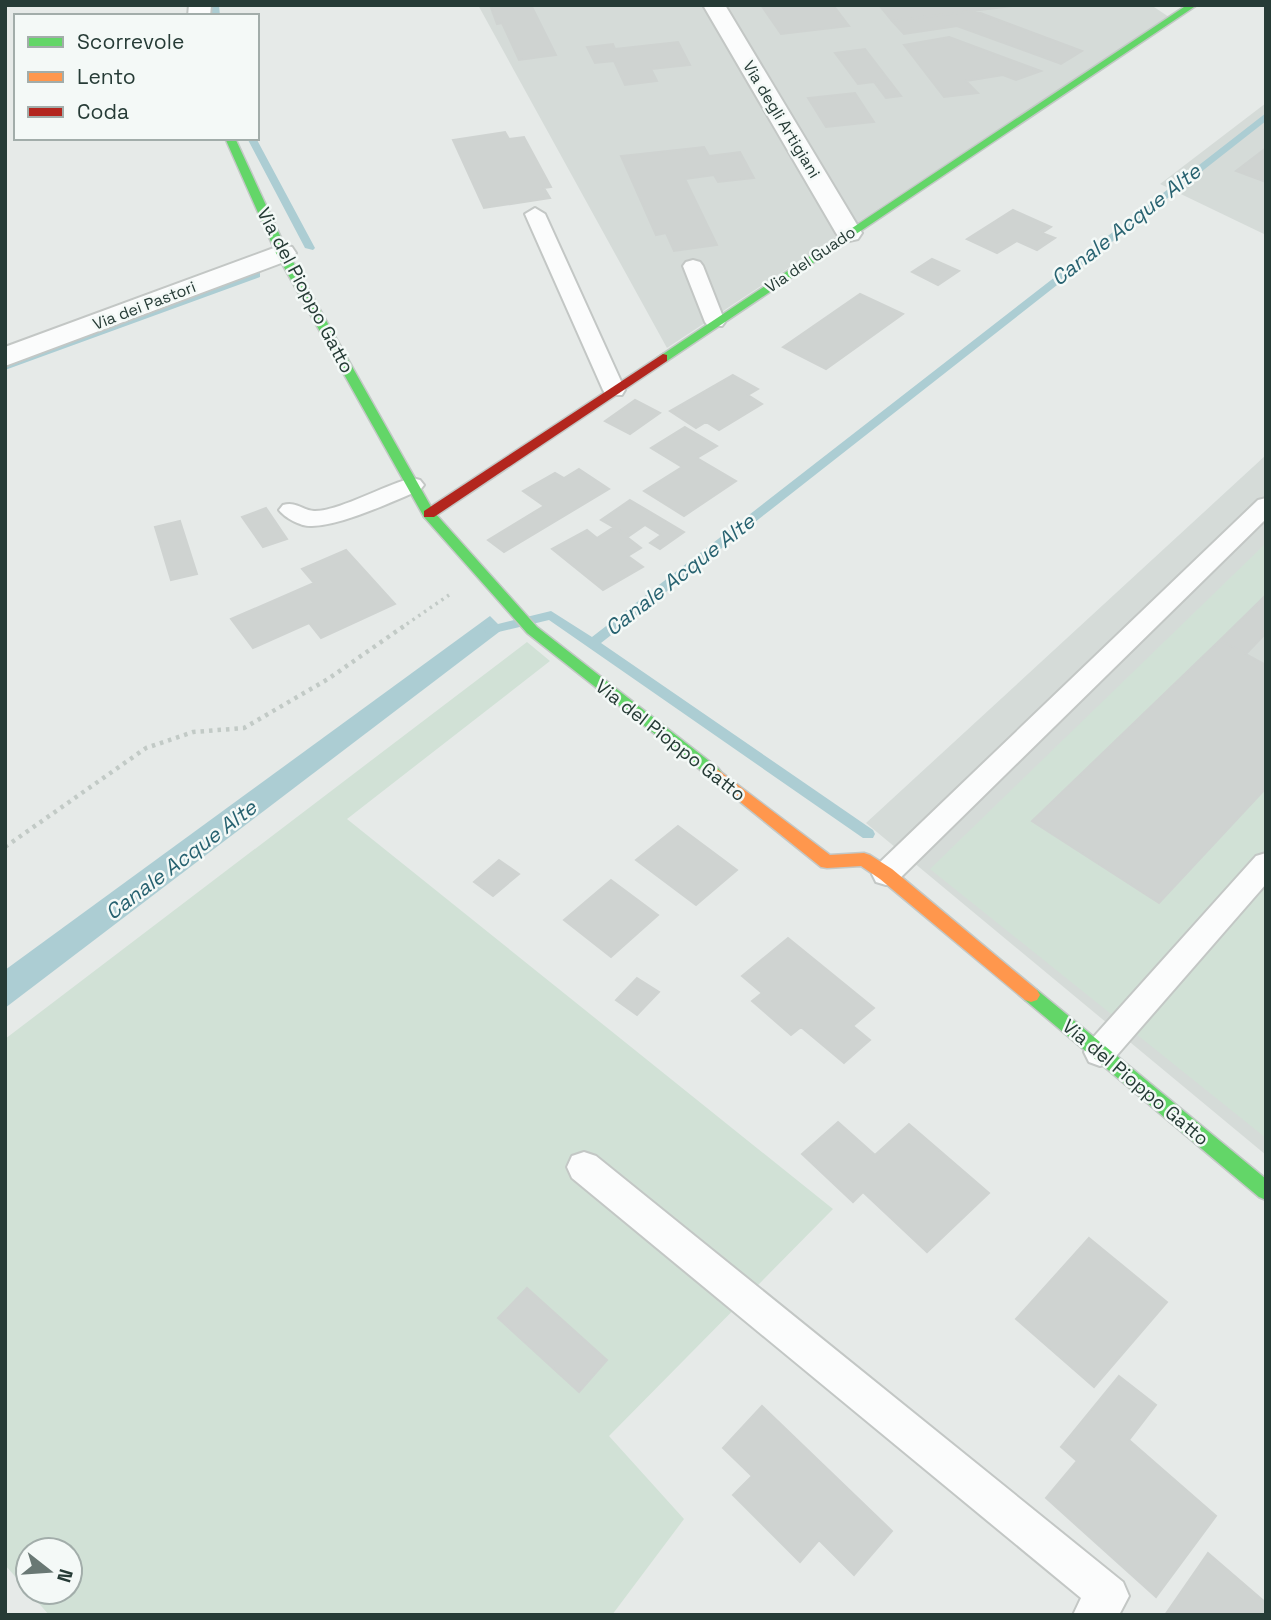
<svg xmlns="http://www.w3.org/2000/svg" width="1271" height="1620" font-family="'Space Grotesk',sans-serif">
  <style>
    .built { fill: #d5dbd8 }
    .green { fill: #d1e1d6 }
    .water { fill: #accdd3 }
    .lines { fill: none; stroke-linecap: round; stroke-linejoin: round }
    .stream { fill: #accdd3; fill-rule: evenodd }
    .building { fill: #cfd3d1; stroke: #cfd3d1; stroke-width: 2 }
    .lane-casing { stroke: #c3c7c5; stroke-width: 4 }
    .street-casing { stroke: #c3c7c5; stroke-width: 4 }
    .fast-casing { stroke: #c3c8c6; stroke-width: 3 }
    .slow-casing { stroke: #c3c8c6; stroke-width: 3 }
    .jam-casing { stroke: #c3c8c6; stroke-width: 3 }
    .path-far1 { stroke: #c2cac6; stroke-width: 3.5; stroke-dasharray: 2.5 4.5; stroke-linecap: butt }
    .path { stroke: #c2cac6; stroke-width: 4.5; stroke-dasharray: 3.5 5; stroke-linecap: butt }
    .lane { fill: #fbfcfc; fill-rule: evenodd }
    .street { fill: #fbfcfc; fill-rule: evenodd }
    .fast { fill: #63d668; fill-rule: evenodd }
    .slow { fill: #ff974d; fill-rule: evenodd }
    .jam { fill: #b3261e; fill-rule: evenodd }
    .labels { text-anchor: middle; stroke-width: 5; stroke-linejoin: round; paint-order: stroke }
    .far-street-label { font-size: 16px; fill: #263b36; stroke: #f4f9f7 }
    .street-label { font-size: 19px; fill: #263b36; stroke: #f4f9f7 }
    .water-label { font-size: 21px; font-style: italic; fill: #276270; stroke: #f4f9f7 }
  </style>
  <rect width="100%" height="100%" fill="#e6eae8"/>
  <path class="built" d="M478 5H1151L1169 17 667 348Z
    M1266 103V235L1160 184Z
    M1266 455V1155L866 823Z"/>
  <path class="green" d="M1266 543V595L1032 821 1159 903 1266 788V1138L930 869Z
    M527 642 550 661 347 819 833 1209 609 1436 684 1519 612 1615H49L29 1592H70V1550H28V1591L5 1565V1039Z"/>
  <path class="water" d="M490 616 503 629 5 1008V970Z"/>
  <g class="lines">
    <path class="stream" d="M211 5H219L220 16H212Z
      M1266 113V121L601 643 873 830 875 834 873 838H863L549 620 490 634 486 633 484 630 486 627 551 611 592 637Z
      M247 138H256L315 248 313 250 305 248Z
      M256 272 260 273V277L5 370V363Z"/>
  </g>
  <path class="building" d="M490 5H531L556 55 519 60 502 23 497 24Z
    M761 5H833L849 26 781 34Z
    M879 5H1019L892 21Z
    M975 11 1082 51 1061 64 957 26 904 34 892 21Z
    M949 37 1041 71 1016 80 1003 75 966 81 978 93 944 97 904 45Z
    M678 42 690 65 651 69 657 81 625 85 614 61 595 63 587 47 613 44 615 49Z
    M865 49 901 96 886 98 874 82 858 84 835 53Z
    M855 93 874 122 826 127 808 98Z
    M505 132 509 139 524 137 551 187 544 188 550 198 484 208 453 140Z
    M704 147 709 156 740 152 754 178 718 182 714 175 685 179 717 245 674 251 666 233 656 235 621 156Z
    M1266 148V182L1236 171Z
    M1013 210 1051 227 1042 233 1055 238 1037 250 1017 241 997 253 967 239Z
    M932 259 959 271 938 285 912 272Z
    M860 294 903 314 826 369 783 347Z
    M733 375 758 389 748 395 762 404 719 430 706 422 696 428 670 411Z
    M635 400 660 413 630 434 605 421Z
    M685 427 717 446 697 458 736 481 684 516 644 491 682 467 651 448Z
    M579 469 609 489 504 552 488 540 544 506 523 491 555 473 564 478Z
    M630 500 684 532 660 549 650 543 661 535 645 525 629 536 601 520Z
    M266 508 287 539 263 547 242 517Z
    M180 521 197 574 171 580 155 527Z
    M614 527 641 548 628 556 643 567 603 590 552 549 587 530 597 538Z
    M346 550 395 604 321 638 309 623 253 648 231 619 314 583 302 569Z
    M1266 595V633L1246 654 1220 640Z
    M1220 640 1266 665V788L1159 903 1032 821Z
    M678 826 737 870 696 905 636 860Z
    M499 860 519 874 493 896 474 882Z
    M611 880 658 915 611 957 564 920Z
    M788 938 874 1008 853 1026 870 1040 844 1063 801 1027 791 1035 752 1001 762 993 742 976Z
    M637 978 659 992 637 1015 616 1000Z
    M838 1122 875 1155 909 1124 989 1193 927 1252 863 1192 853 1202 802 1154Z
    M1089 1238 1167 1302 1094 1387 1016 1319Z
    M527 1288 607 1360 579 1392 498 1318Z
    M1119 1376 1156 1405 1129 1440 1216 1516 1156 1597 1046 1498 1077 1461 1061 1447Z
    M762 1406 892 1531 854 1575 819 1540 800 1562 733 1495 752 1476 723 1448Z
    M1208 1553 1266 1603V1615H1165Z"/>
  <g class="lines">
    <g class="lane-casing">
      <path id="lane" d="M535 208 545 214 625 390 622 395H606L603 390 525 214Z
        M693 260 700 262 703 266 725 322 722 326H708L705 322 683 266 686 262Z
        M412 478 420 480 424 485 420 490C391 502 343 525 312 526 302 527 285 518 279 510L283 505C296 501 302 510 314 511 337 512 387 484 412 478Z
        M1266 498V519L896 882 886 885 876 882 872 874 876 866 1258 500Z
        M1266 853V884L1111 1062 1100 1066 1089 1062 1084 1052 1089 1042 1256 856Z
        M584 1152 596 1156 1123 1582 1129 1596 1119 1615H1073L1081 1598 572 1178 567 1167 572 1156Z"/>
    </g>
    <g class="street-casing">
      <path id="street" d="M189 5H211L210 16H188Z
        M703 5H725L862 233 858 239 849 241 840 239 836 233Z
        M282 245 292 247 296 253 292 259 5 366V347Z"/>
    </g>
    <g class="fast-casing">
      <path id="fast" d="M1187 5H1197L667 361H659L657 358Z
        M225 138H235L288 253 434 512 537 627 718 768 721 772 718 776H708L527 633 424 517 276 253Z
        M1031 988 1037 990 1266 1179V1200L1259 1197 1025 1000 1022 995 1025 990Z"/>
    </g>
    <g class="slow-casing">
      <path id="slow" d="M713 766 830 855 864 853 870 855 892 869 1037 990 1040 995 1037 1000 1031 1002 1025 1000 880 879 861 866 827 868 821 867 708 776 705 772Z"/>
    </g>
    <g class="jam-casing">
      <path id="jam" d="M663 354 667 355V361L434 517H424V511Z"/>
    </g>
    <path class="path-far1" d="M401 628 449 595"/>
    <path class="path" d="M5 847 146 748 193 732 244 728 328 679 404 626"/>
    <use href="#lane" class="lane"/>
    <use href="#street" class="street"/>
    <use href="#fast" class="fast"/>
    <use href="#slow" class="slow"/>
    <use href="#jam" class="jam"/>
  </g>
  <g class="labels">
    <g class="far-street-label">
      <text transform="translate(782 119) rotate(59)" y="6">Via degli Artigiani</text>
      <text transform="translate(810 259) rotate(-34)" y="6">Via del Guado</text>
      <text transform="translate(144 305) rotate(-21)" y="6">Via dei Pastori</text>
    </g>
    <g class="street-label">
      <text transform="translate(306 290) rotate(62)" y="7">Via del Pioppo Gatto</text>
      <text transform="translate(671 740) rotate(38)" y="7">Via del Pioppo Gatto</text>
      <text transform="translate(1136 1082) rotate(40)" y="7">Via del Pioppo Gatto</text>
    </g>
    <g class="water-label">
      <text transform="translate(1126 225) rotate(-38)" y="7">Canale Acque Alte</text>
      <text transform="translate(680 575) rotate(-38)" y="7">Canale Acque Alte</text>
      <text transform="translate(181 860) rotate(-37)" y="7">Canale Acque Alte</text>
    </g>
  </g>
  <rect width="1271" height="1620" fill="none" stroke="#263b36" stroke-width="14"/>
  <rect x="14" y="14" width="245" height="126" fill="#f4f9f7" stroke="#a2adaa" stroke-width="2"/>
  <rect x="28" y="37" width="35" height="10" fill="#63d668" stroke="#a2adaa" stroke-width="2"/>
  <text x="77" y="49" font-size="21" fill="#263b36">Scorrevole</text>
  <rect x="28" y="72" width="35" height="10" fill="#ff974d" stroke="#a2adaa" stroke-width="2"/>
  <text x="77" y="84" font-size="21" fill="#263b36">Lento</text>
  <rect x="28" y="107" width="35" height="10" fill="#b3261e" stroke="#a2adaa" stroke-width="2"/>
  <text x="77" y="119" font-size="21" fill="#263b36">Coda</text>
  <g transform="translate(49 1571) rotate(107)"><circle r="33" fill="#f4f9f7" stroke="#a2adaa" stroke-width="2"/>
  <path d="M0-5L12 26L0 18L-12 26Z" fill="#697874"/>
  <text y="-10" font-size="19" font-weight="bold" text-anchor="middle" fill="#263b36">N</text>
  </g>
</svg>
